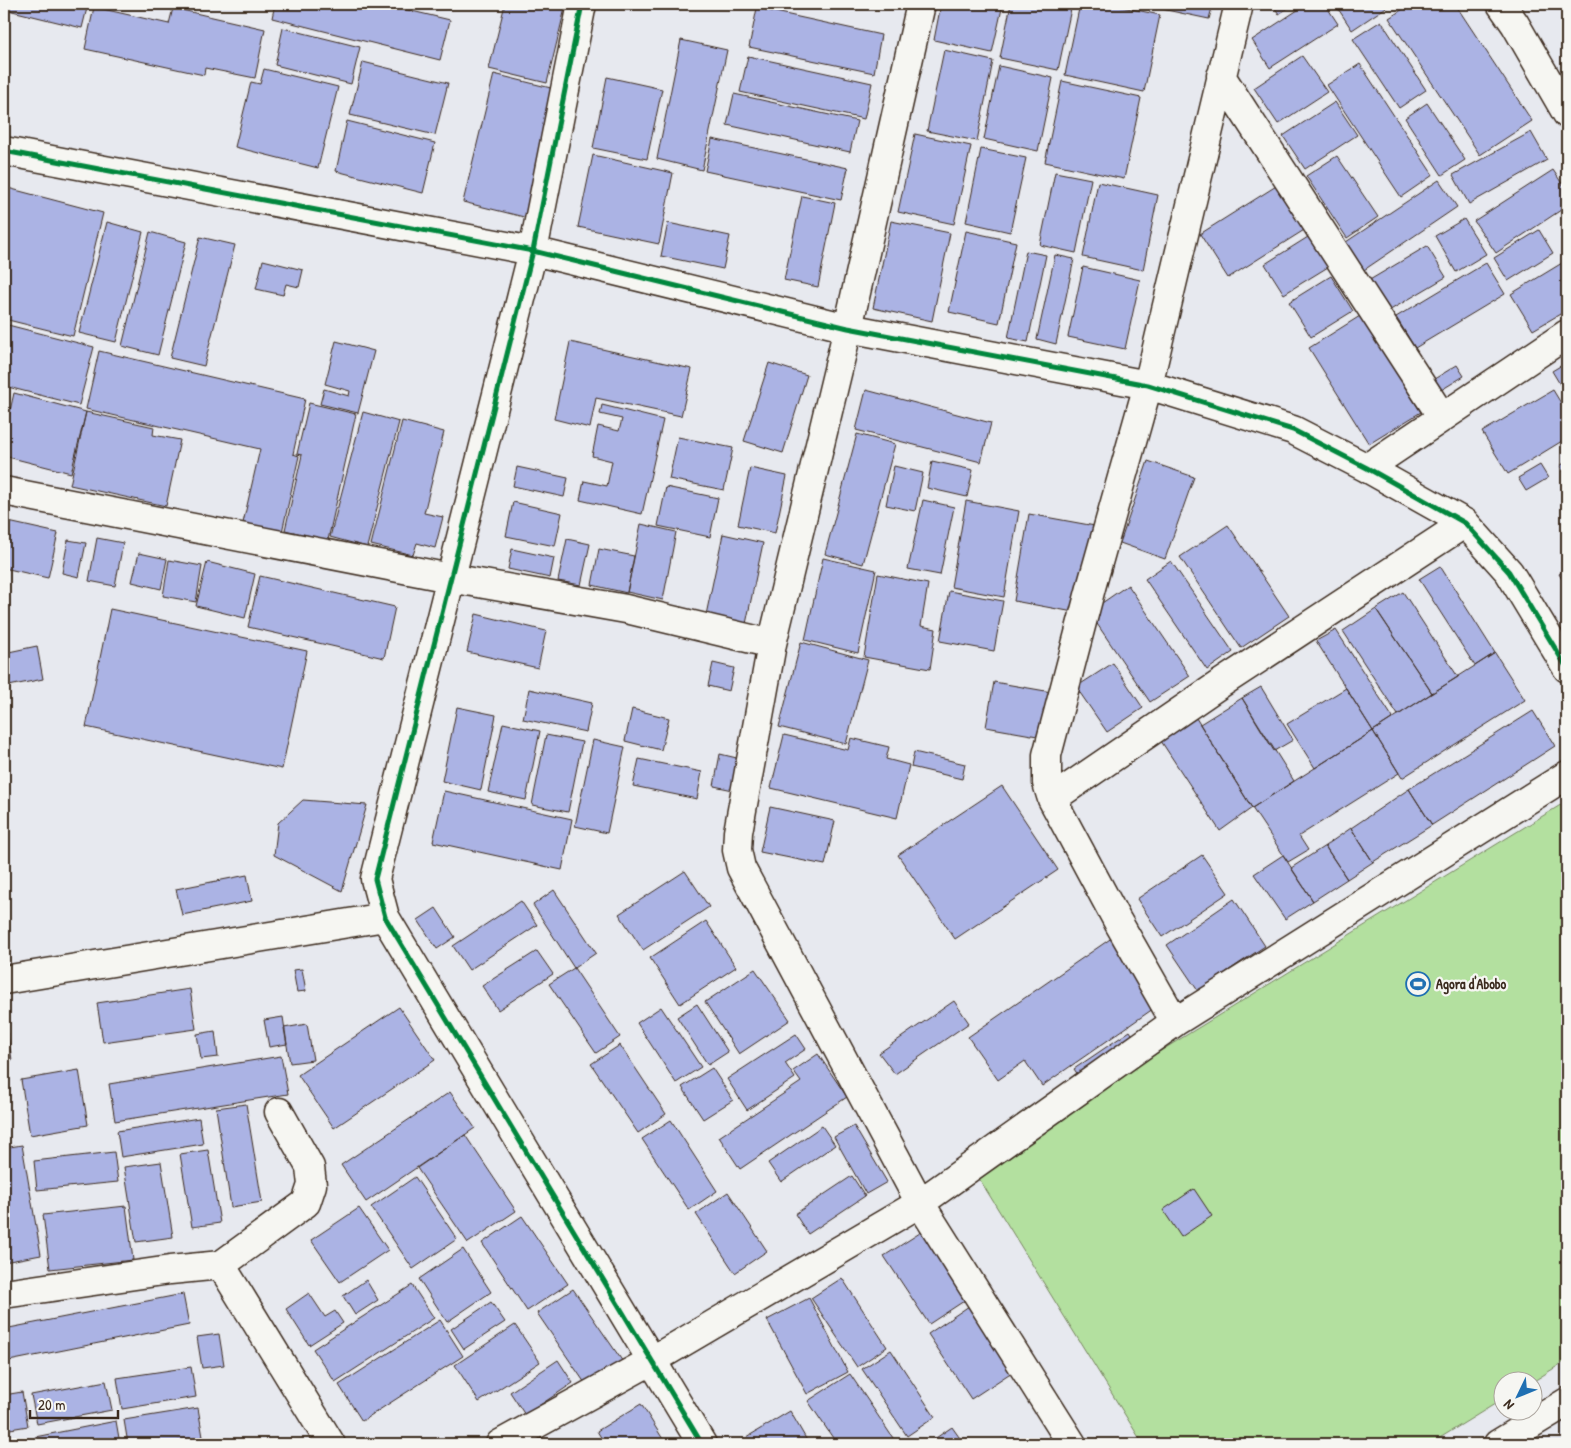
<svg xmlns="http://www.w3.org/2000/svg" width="1571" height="1448" font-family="'Patrick Hand',sans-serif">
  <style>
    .green { fill: #b3e09f; stroke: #77855e }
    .building { fill: #abb3e4; stroke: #3b2a1e }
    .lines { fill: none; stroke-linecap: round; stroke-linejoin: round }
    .minor-casing { stroke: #3b2a1e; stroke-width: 31 }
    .minor { stroke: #f6f6f2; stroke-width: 28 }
    .cycleway-casing { stroke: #f6f6f2; stroke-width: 8 }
    .cycleway { stroke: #00873e; stroke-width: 5 }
    .labels { text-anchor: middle; stroke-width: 4.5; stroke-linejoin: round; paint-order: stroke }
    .poi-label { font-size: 14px; font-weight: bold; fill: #3b2a1e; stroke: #f6f6f2; text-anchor: start }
  </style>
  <rect width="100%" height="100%" fill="#e7e9ef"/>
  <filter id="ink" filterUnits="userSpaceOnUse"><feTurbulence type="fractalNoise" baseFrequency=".02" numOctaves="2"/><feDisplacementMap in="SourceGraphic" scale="10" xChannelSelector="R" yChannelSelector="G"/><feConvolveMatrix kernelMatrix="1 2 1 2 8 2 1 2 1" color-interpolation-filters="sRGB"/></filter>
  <g filter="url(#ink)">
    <path class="green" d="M1567 801V1360L1534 1381 1504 1380 1503 1399 1430 1444H1143L972 1167Z"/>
    <path class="building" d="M4 4H88L82 28 4 9Z
      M275 4H382L450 20 440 60 272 18Z
      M505 4H566L547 83 489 69Z
      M941 4H1003L992 53 934 40Z
      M1011 4H1072L1058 70 1000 58Z
      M1080 4H1108L1160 15 1144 92 1065 75Z
      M1138 4H1213L1209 19Z
      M1272 4H1294L1279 14Z
      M1307 4H1325L1338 24 1270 68 1252 40Z
      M1335 4H1391L1352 30Z
      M1411 4H1455L1532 121 1480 155 1389 18Z
      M94 7 169 24 173 8 265 29 255 78 205 68 204 75 85 49Z
      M757 8 881 35 874 73 749 47Z
      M1381 21 1426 90 1399 108 1353 39Z
      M283 28 360 47 351 84 275 65Z
      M681 40 727 50 702 170 657 159Z
      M944 50 993 61 977 141 927 131Z
      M748 56 872 83 864 119 740 92Z
      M1302 56 1327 92 1278 124 1254 88Z
      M363 62 448 83 435 135 350 115Z
      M1360 64 1433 175 1401 197 1327 85Z
      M999 66 1053 78 1038 151 984 139Z
      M264 69 338 87 318 168 235 147 251 82 260 84Z
      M494 74 559 90 528 218 463 202Z
      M607 77 662 89 647 159 593 148Z
      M1062 81 1141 98 1124 179 1045 162Z
      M734 94 857 121 850 152 727 125Z
      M1335 102 1357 135 1305 169 1283 136Z
      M1427 103 1465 160 1442 175 1405 118Z
      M347 121 435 143 423 193 336 171Z
      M1531 132 1547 160 1469 204 1453 175Z
      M915 134 971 146 954 224 898 212Z
      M712 139 848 168 841 200 705 171Z
      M981 149 1026 158 1010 232 966 222Z
      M593 155 673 173 659 244 578 227Z
      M1337 156 1378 217 1347 238 1306 176Z
      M1553 170 1567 191V206L1496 253 1474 221Z
      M1055 172 1091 179 1076 253 1040 245Z
      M1439 180 1457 207 1361 272 1343 244Z
      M1098 182 1158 195 1143 270 1083 257Z
      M1281 183 1309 227 1228 278 1200 234Z
      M4 187 103 213 73 336 4 319Z
      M802 196 835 203 818 287 784 280Z
      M1464 219 1486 254 1456 272 1435 236Z
      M891 221 950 233 932 321 873 308Z
      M107 222 143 232 116 342 79 333Z
      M668 223 730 236 723 269 661 256Z
      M1539 230 1553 253 1508 281 1494 258Z
      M966 231 1016 242 999 323 949 312Z
      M150 232 186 242 158 355 122 346Z
      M200 237 235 245 204 366 170 358Z
      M1308 237 1328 267 1284 294 1265 264Z
      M1427 246 1446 277 1387 312 1368 281Z
      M1026 251 1046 255 1028 342 1008 338Z
      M1055 255 1074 259 1056 344 1037 339Z
      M263 260 303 270 299 287 286 284 283 295 256 289Z
      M1567 260V310L1533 330 1511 294Z
      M1486 263 1505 294 1415 348 1396 317Z
      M1083 267 1140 280 1125 349 1068 337Z
      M1331 276 1353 311 1311 337 1289 302Z
      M1360 316 1421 412 1369 444 1309 348Z
      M4 324 94 347 79 405 4 386Z
      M336 341 374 351 358 413 320 404 324 389 349 396 350 391 325 384Z
      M570 342 692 369 681 416 596 398 590 428 554 419Z
      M99 351 305 399 293 454 299 456 282 532 243 523 260 449 86 409Z
      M1567 362V396L1552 371Z
      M769 363 807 375 783 453 744 441Z
      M1457 365 1464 376 1438 392 1431 381Z
      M866 390 991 423 981 462 856 430Z
      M1553 390 1567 413V438L1508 474 1482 432Z
      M14 393 86 412 71 473 4 456V437Z
      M309 403 356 414 328 540 285 530 302 455 297 454Z
      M602 405 663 420 642 514 580 500 584 481 607 486 612 461 592 456 598 426 619 431 622 419 600 414Z
      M86 412 154 427 153 435 180 440 166 506 70 485Z
      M363 412 399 422 367 547 330 537Z
      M402 421 444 432 424 513 443 517 435 548 417 543 413 555 371 545Z
      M857 434 895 444 863 564 825 554Z
      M678 437 733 448 724 490 669 479Z
      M932 461 973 470 967 497 927 488Z
      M1148 461 1194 477 1165 559 1120 543Z
      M1567 461V477L1560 466Z
      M1540 465 1548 478 1526 491 1518 478Z
      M894 466 923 473 915 511 886 505Z
      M517 467 568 478 564 497 513 486Z
      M750 468 787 476 775 533 738 525Z
      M666 487 718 498 710 537 658 526Z
      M923 500 954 507 940 575 908 569Z
      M966 501 1019 511 1004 597 951 587Z
      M513 502 562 513 555 546 506 536Z
      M1029 514 1095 526 1079 613 1014 601Z
      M4 521 58 533 48 578 4 568Z
      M641 524 676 532 663 600 627 592Z
      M1228 525 1289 616 1241 648 1180 557Z
      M723 534 763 543 746 624 706 615Z
      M97 538 123 543 115 586 89 581Z
      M567 539 590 544 581 585 558 581Z
      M68 540 86 543 79 577 62 573Z
      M512 549 554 558 550 578 508 569Z
      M599 549 634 556 627 593 592 585Z
      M139 553 167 559 161 589 132 582Z
      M823 558 876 570 858 653 805 640Z
      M169 560 202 566 196 602 163 596Z
      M1171 561 1233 652 1207 670 1145 579Z
      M207 562 255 574 245 618 196 606Z
      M1440 566 1495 653 1475 666 1419 579Z
      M1567 569V587L1559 574Z
      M878 574 928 584 921 626 936 629 930 669 864 657Z
      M260 576 395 607 384 658 248 627Z
      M1128 585 1190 676 1150 702 1089 612Z
      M949 591 1003 601 994 651 940 641Z
      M1403 592 1458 677 1432 693 1376 609Z
      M110 609 307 651 282 769 86 727Z
      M1376 609 1432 693 1398 715 1343 631Z
      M476 614 546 631 538 668 467 652Z
      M1336 630 1393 718 1373 731 1316 641Z
      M801 642 868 660 846 744 779 727Z
      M37 646 43 679 4 687V653Z
      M1495 653 1525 700 1402 778 1373 731Z
      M713 663 734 668 729 691 708 686Z
      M1113 663 1143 708 1107 732 1076 687Z
      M994 682 1057 693 1043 737 986 727Z
      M1261 687 1293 740 1274 751 1242 698Z
      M1346 688 1373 731 1315 768 1287 724Z
      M529 689 592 703 586 732 523 719Z
      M1242 698 1294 781 1252 808 1200 724Z
      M457 707 496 715 481 790 442 781Z
      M632 709 669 718 661 750 625 741Z
      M1533 711 1555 746 1432 825 1409 789Z
      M1196 718 1252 808 1220 831 1161 741Z
      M503 723 540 731 526 800 488 792Z
      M1373 731 1399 773 1299 836 1308 850 1288 862 1252 808Z
      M546 735 582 742 568 812 532 805Z
      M784 735 848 750 851 738 889 747 886 759 909 765 897 818 771 788Z
      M593 740 625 747 607 833 575 826Z
      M914 752 965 764 962 779 911 767Z
      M720 754 745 760 738 791 714 786Z
      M639 759 702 772 697 799 633 786Z
      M1002 786 1058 870 955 939 898 855Z
      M1409 789 1432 825 1373 862 1351 828Z
      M444 791 572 819 562 870 433 842Z
      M303 800 367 805 342 891 274 855 278 823Z
      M770 807 835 821 825 865 760 852Z
      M1351 828 1373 862 1347 879 1325 846Z
      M1325 846 1347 879 1313 901 1291 868Z
      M1202 855 1228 893 1162 937 1137 899Z
      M1283 855 1313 901 1285 919 1254 874Z
      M685 871 709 907 643 950 619 914Z
      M247 875 252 901 182 915 176 889Z
      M554 890 596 953 574 968 533 905Z
      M1234 899 1265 946 1198 991 1167 945Z
      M521 901 537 925 469 970 453 946Z
      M436 908 455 937 437 949 418 920Z
      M706 921 736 967 680 1004 650 958Z
      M1116 935 1163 1002 1042 1086 1025 1061 998 1080 968 1037Z
      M537 951 553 974 498 1010 482 986Z
      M574 968 620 1037 596 1053 549 984Z
      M302 969 306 991 297 992 293 970Z
      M755 969 790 1020 739 1054 705 1002Z
      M190 989 196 1029 103 1042 97 1003Z
      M954 1001 969 1023 895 1074 879 1053Z
      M697 1004 728 1052 708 1065 677 1017Z
      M399 1007 435 1060 334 1128 298 1075Z
      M661 1007 701 1067 676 1083 637 1023Z
      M283 1017 287 1044 269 1047 264 1020Z
      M6 1023 12 1060 4 1061V1024Z
      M307 1024 313 1060 290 1063 284 1028Z
      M215 1031 218 1057 201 1059 197 1034Z
      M1130 1031 1143 1051 1087 1088 1074 1069Z
      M796 1034 806 1049 785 1063 795 1078 747 1110 727 1079Z
      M620 1045 666 1114 638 1133 591 1064Z
      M818 1054 847 1097 740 1169 719 1137 801 1082 793 1071Z
      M281 1056 288 1094 115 1121 109 1084Z
      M712 1068 733 1100 703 1119 682 1087Z
      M79 1070 88 1125 30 1135 21 1080Z
      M450 1092 475 1128 366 1202 341 1165Z
      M246 1104 262 1202 231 1207 216 1108Z
      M199 1118 203 1144 121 1157 117 1131Z
      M671 1120 717 1191 689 1210 642 1139Z
      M822 1126 835 1145 781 1182 768 1163Z
      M854 1126 887 1182 866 1194 834 1137Z
      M465 1135 516 1211 468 1243 417 1168Z
      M22 1145 41 1255 4 1262V1148Z
      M208 1150 220 1223 192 1227 180 1154Z
      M114 1152 118 1182 37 1190 34 1161Z
      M161 1162 173 1237 136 1242 124 1167Z
      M852 1176 865 1196 808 1234 795 1214Z
      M415 1177 457 1239 413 1269 371 1207Z
      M1194 1189 1212 1216 1181 1237 1163 1210Z
      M728 1192 767 1251 735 1273 696 1214Z
      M126 1206 133 1260 50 1269 43 1215Z
      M359 1208 388 1250 340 1282 311 1240Z
      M522 1216 568 1284 527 1311 482 1243Z
      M923 1231 967 1299 929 1324 884 1256Z
      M463 1249 491 1292 447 1322 419 1279Z
      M842 1278 887 1347 857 1367 811 1298Z
      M366 1280 378 1300 355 1315 343 1296Z
      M412 1285 434 1318 335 1382 313 1349Z
      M573 1289 623 1362 587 1386 537 1313Z
      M309 1293 325 1317 335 1311 343 1323 309 1345 286 1309Z
      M183 1294 189 1325 4 1362V1329Z
      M809 1298 848 1372 807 1394 767 1320Z
      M491 1302 505 1322 464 1349 451 1329Z
      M969 1306 1012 1372 971 1399 928 1334Z
      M440 1320 463 1356 362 1421 339 1385Z
      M515 1325 540 1362 479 1402 455 1365Z
      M219 1334 224 1365 202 1368 197 1337Z
      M891 1350 935 1417 907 1436 862 1369Z
      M558 1360 573 1383 525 1415 510 1392Z
      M191 1367 196 1397 122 1409 117 1378Z
      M850 1374 897 1444H837L808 1401Z
      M106 1381 112 1410 37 1424 31 1395Z
      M22 1392 28 1426 4 1430V1395Z
      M641 1404 666 1444H605L597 1431Z
      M198 1408 203 1437 162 1444H128L124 1420Z
      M790 1411 809 1444H751L747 1437Z
      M116 1421 120 1444H37L35 1437Z
      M952 1427 964 1444H927Z"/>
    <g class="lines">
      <g class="minor-casing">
        <path id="minor" d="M582 4 533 251 375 879 385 917 702 1444
          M1501 4 1515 24 1567 114
          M1221 76 1442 417
          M4 151 533 251 848 328 1148 385 1293 430 1367 468 1465 523 1509 572 1567 668
          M1367 468 1567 334
          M4 491 450 578 626 609 772 644 848 328 921 4
          M772 644 738 832 737 850 741 868 920 1203 1072 1444
          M1052 799 1220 684 1465 523
          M4 980 385 917
          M1175 1022 1118 922 1052 799 1047 783V755L1092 584 1148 385 1239 4
          M221 1265 306 1203 312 1185 310 1167 279 1112
          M4 1294 170 1270 221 1265 331 1444
          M500 1444 651 1361 920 1203 1175 1022 1567 775
          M1498 1444 1567 1402"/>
      </g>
      <use href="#minor" class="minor"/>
      <g class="cycleway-casing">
        <path id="cycleway" d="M582 4 533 251 375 879 385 917 702 1444
          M4 151 533 251 848 328 1148 385 1293 430 1367 468 1465 523 1509 572 1567 668"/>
      </g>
      <use href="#cycleway" class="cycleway"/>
    </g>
  </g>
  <defs>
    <g id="stadium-ring" transform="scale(1.25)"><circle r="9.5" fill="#f6f6f2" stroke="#1f6fb2" stroke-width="1.5"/><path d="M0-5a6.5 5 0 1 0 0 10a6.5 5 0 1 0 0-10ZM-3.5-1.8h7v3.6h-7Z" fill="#1f6fb2"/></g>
  </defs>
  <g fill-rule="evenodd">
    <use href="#stadium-ring" x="1418" y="984"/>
  </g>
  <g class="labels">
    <g class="poi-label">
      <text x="1436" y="989">Agora d'Abobo</text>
    </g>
  </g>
  <rect width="1571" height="1448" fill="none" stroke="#f6f6f2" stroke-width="20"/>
  <rect x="10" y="10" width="1551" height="1428" fill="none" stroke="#3b2a1e" stroke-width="2" filter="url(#ink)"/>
  <g transform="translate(1518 1396) rotate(227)"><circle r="24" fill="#f6f6f2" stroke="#aba49d"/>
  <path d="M0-4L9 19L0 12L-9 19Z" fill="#1f6fb2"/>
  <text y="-8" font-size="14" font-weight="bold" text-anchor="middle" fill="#3b2a1e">N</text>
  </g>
  <path d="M30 1410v8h88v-8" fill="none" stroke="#3b2a1e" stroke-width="2.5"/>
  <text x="38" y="1410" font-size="15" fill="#3b2a1e" stroke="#f6f6f2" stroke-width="4" paint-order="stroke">20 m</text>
</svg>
